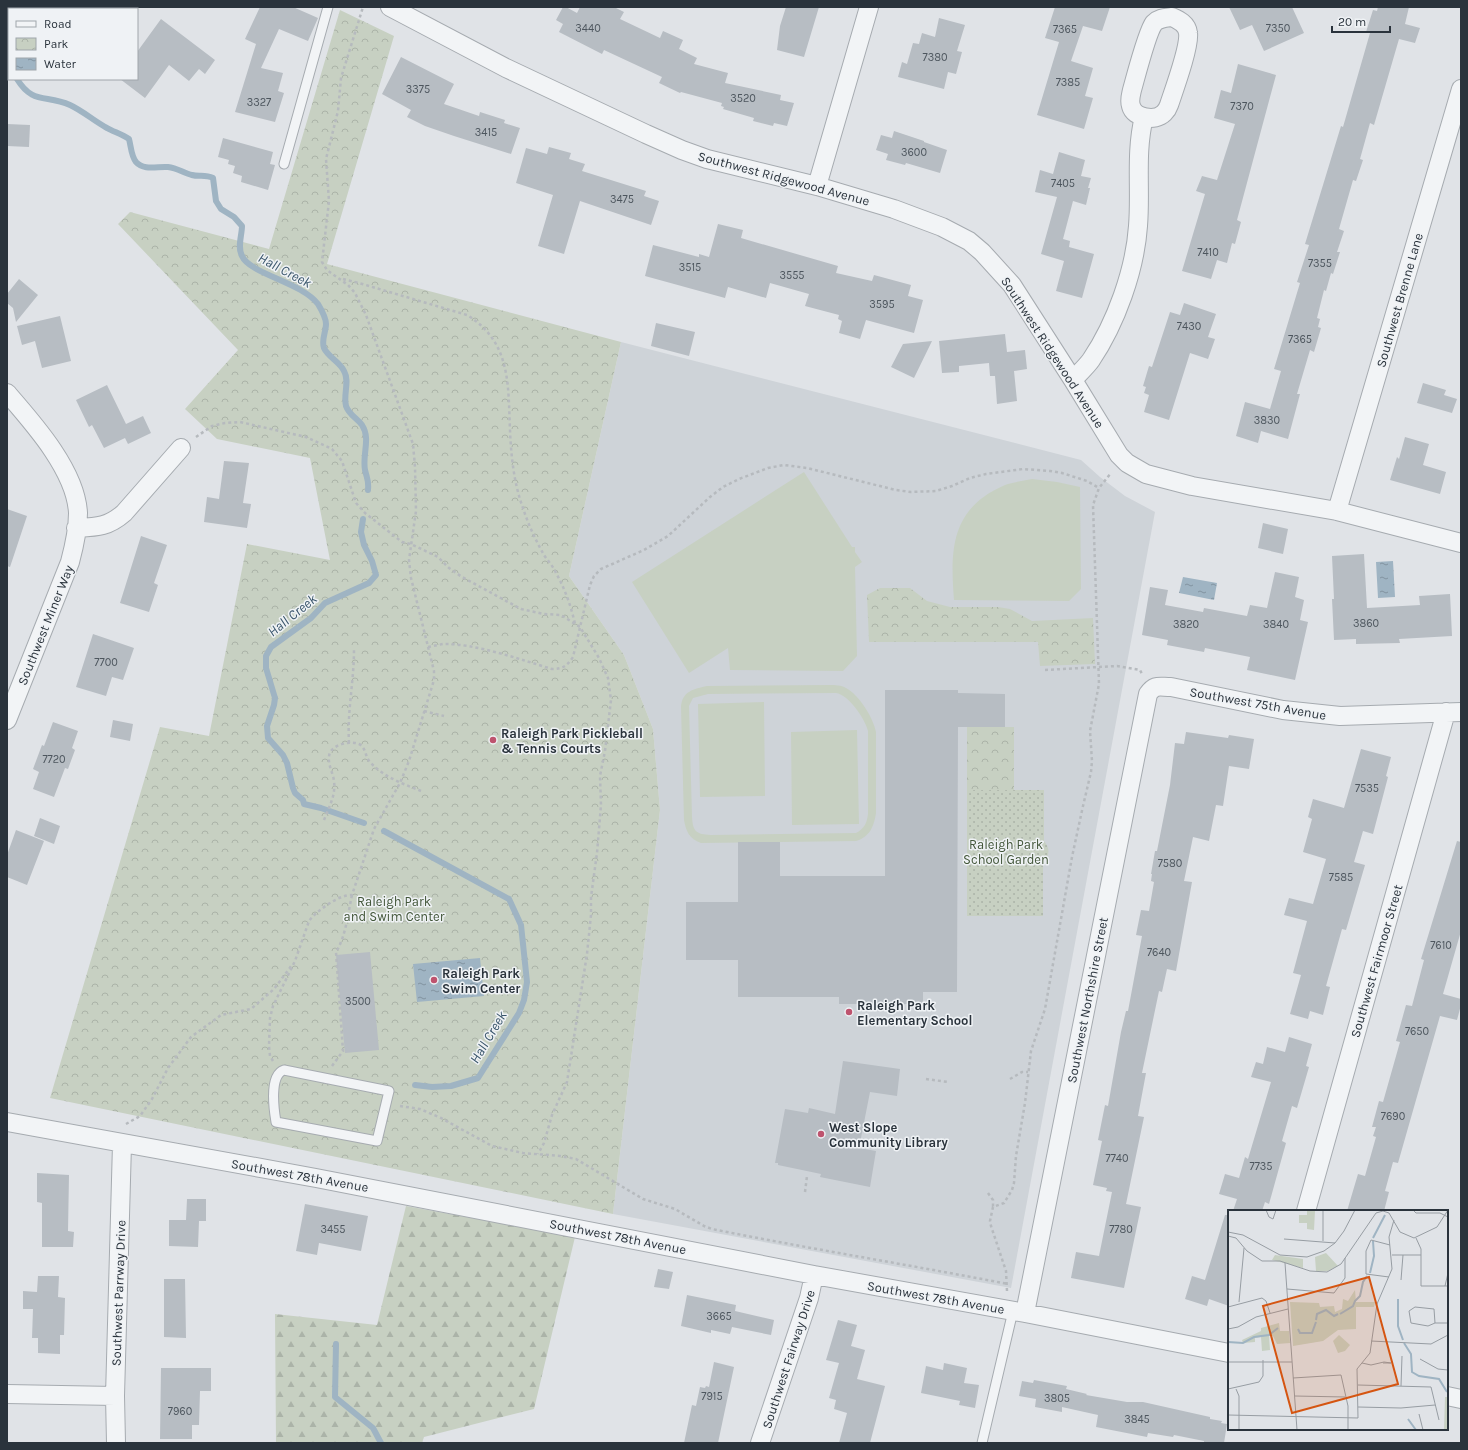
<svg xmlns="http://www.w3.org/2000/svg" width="1468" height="1450" font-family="Karla,sans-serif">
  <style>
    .built { fill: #ced3d8 }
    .grass { fill: #c7d0c2; fill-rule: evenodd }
    .forest { fill: url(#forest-firs) }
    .park { fill: url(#park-crowns) }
    .garden { fill: url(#garden-dots) }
    .water { fill: url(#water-ripples) }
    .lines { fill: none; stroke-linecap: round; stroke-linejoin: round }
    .stream { stroke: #9fb4c3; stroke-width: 6 }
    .building { fill: #b7bdc3 }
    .lane-casing { stroke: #a6abb0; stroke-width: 11 }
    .street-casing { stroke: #a6abb0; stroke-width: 20 }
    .path { stroke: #b6babe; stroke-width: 2.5; stroke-dasharray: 3 3; stroke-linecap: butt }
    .lane { stroke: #f2f4f6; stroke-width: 9 }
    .street { stroke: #f2f4f6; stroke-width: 18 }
    .poi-dot { fill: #be536e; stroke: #eff2f5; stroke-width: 1.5 }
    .labels { text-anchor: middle; stroke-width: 3; stroke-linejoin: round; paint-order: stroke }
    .number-label { font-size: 11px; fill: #4d565e }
    .street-label { font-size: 13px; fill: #2a333c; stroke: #eff2f5 }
    .poi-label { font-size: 13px; font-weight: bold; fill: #2a333c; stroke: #eff2f5; text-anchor: start }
    .park-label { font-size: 13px; fill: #425639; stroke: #eff2f5 }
    .water-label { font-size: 14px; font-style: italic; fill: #39556b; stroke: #eff2f5 }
    .inset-river { fill: none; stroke: #9fb4c3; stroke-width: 2 }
    .inset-road { fill: none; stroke: #979da3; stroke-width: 1 }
    .view { fill: #d55511; fill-opacity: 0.15; stroke: #d55511; stroke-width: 2 }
    .inset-edge { fill: none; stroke: #2a333c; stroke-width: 2 }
  </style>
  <defs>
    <pattern id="forest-firs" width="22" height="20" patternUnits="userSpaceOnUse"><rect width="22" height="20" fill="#c7d0c2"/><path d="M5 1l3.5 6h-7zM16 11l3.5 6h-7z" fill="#abb3a8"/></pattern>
    <pattern id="park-crowns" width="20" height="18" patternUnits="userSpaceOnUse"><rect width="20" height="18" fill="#c7d0c2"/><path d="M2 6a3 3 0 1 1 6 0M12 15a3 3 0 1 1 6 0" fill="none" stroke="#abb3a8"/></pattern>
    <pattern id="garden-dots" width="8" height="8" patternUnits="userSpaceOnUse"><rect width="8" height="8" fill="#c7d0c2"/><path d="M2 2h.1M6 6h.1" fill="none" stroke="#abb3a8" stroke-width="1.8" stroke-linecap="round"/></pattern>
    <pattern id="water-ripples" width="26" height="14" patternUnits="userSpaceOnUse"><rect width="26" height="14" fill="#9fb4c3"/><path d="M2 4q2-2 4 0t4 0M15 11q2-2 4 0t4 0" fill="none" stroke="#8293a0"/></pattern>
  </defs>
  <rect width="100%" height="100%" fill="#e0e3e7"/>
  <path class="built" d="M621 342 1081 460 1100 477 1125 496 1155 512 1011 1288 613 1214 660 810 653 729 624 655 569 576Z"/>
  <path class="grass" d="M804 472 852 547H855V552L862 562 855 567 857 656 843 671 730 670 728 648 689 673 632 582Z
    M1032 479 1057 482 1080 487 1081 589 1069 601 954 600C950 549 951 508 1005 485 1013 482 1023 481 1032 479Z
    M830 685C835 685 841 685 846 688 859 695 873 717 876 732V813C874 826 870 837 856 841L701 843C689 839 686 831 684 820L681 707C682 691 694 689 707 686ZM836 693C849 695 865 719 868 731V814C867 823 864 829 856 833L711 835C696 834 693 832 692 817L689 706 693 698 708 694Z
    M764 702 765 796 700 797 698 704Z
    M857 730 859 824 792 825 791 732Z"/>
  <path class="forest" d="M406 1206 575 1237 534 1409 424 1437 422 1443H276L275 1314 377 1325Z"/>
  <path class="park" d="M340 10 394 36 327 264 621 342 569 576 624 655 653 729 660 810 613 1214 50 1098 160 727 209 736 247 544 330 560 310 458 217 439 185 409 238 350 118 224 130 212 269 249Z
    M880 588H910L927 601 950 607H998L1010 609 1032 621 1093 618 1095 664 1040 666 1038 642H869L867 595Z
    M967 727H1014V790H967Z"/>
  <path class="garden" d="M967 790H1044V841C1051 849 1049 856 1043 864V916H967Z"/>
  <path class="water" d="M1393 561 1395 597 1378 598 1376 562Z
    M1183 577 1217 583 1214 600 1179 593Z
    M480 958 484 996 417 1002 413 964Z"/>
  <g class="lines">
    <path class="stream" d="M7 58 9 59
      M17 79C33 105 46 94 70 105 83 111 94 121 107 128 114 132 122 134 129 139 131 146 131 156 136 162 144 171 158 166 168 167 177 168 184 173 192 175 199 177 205 174 213 178L216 201 221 209 234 217 242 226C242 235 237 247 242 256 250 274 301 282 318 304 321 309 326 318 326 324 326 332 321 340 324 348 328 357 340 362 344 371 350 382 343 394 346 406 349 415 357 418 362 425 371 439 362 454 365 470 367 479 369 480 368 490
      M363 519 361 532 364 545 372 561 376 575 369 583 325 603 311 618 271 647 266 656V668L275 698 274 705 267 726 268 738 283 755 287 763 293 788 295 793 303 800 304 804 321 808 364 823
      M384 831 509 899 521 925 527 982 524 1000 519 1013 478 1078 451 1086 432 1087 415 1085
      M336 1344 335 1397 373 1428 381 1443"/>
  </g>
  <path class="building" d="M260 7H293L318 18 308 41 279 29 261 68 283 73 278 91 284 93 275 122 235 112 256 44 245 39Z
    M563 7H566L577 13 580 7H614L624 12 620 19 660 38 663 31 683 40 679 49 697 58 694 64 728 73 725 83 781 95 780 100 794 103 787 126 774 123 773 126 753 121 754 118 723 109 724 107 721 106 722 103 681 92 680 93 659 83 662 77 604 50 602 54 559 32 563 24 556 20Z
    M786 7H819L804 57 777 50 780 26Z
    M1055 7H1110L1102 31 1083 26 1071 61 1093 68 1085 96 1093 98 1084 129 1037 115 1059 42 1045 38Z
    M1229 7H1292L1304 33 1264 51 1252 25 1240 30Z
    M1378 7H1409L1405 24 1420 28 1415 43 1399 39 1374 125 1370 123 1360 159 1363 160 1356 181 1353 180 1339 229 1344 231 1337 252H1340L1333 274 1331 273 1326 291 1324 290 1317 318 1320 319 1318 327 1321 328 1314 352 1310 350 1297 394H1300L1288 439 1261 431 1258 443 1236 436 1245 402 1270 409 1281 371 1274 369 1300 283 1297 282 1309 245 1305 244 1341 126 1343 127 1370 33 1366 32 1373 10 1377 11Z
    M939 18 965 25 957 51 962 52 956 74 948 72 944 89 898 77 902 62 907 64 913 43 919 44 922 33 935 37Z
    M161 19 215 60 205 74 199 69 189 81 169 65 145 98 120 79H137V52Z
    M401 57 454 84 444 104 479 116 480 112 505 120 504 123 520 128 511 154 454 136 425 126 407 117 411 110 382 94Z
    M1238 64 1276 75 1237 220 1241 222 1235 244 1232 243 1227 263 1217 260 1211 279 1182 271 1205 194 1196 191 1202 176 1217 180 1235 124 1214 118 1221 90 1231 93Z
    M7 124 30 125 29 147 7 146Z
    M894 131 924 141V142L947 150 940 173 906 163 905 165 886 160 888 154 876 150 881 135 892 138Z
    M223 138 273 152 270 164 275 165 268 190 241 182 242 176 233 173 235 166 228 164 229 160 218 157Z
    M549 147 571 153 569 159 585 164 582 171 646 191 644 196 659 201 651 225 580 201 564 254 538 246 553 195 516 183 526 148 547 154Z
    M1059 152 1085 160 1081 176 1091 178 1088 188H1090L1086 205 1073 201 1063 239 1070 241 1069 247 1094 254 1082 298 1056 291 1064 261 1041 254 1057 197 1035 192 1040 170 1053 174Z
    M718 224 743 230 741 238 838 266 836 273 872 281 874 275 911 285 908 296 923 300 914 333 866 320 860 339 839 333 842 321 838 319 839 315 805 306 809 294 770 283 766 298 728 287 725 298 645 276 653 245 699 257V254L709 257Z
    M19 279 38 295 16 322 13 308 7 303V294Z
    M1184 303 1216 314 1208 337 1215 339 1208 359 1190 353 1169 420 1144 412 1149 395 1144 393 1146 387 1143 386 1149 366 1152 367 1170 312 1180 315Z
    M60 316 71 361 42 368 35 341 22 345 17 326Z
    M656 323 695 332 689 356 651 346Z
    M1005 334 1007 352 1025 350 1027 369 1014 371 1017 401 997 404 995 376H990L989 363 959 366V372L942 373 939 341Z
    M932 341 914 378 891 367 903 344Z
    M1423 383 1446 390 1444 395 1457 399 1452 413 1417 403Z
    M107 385 126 424 143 416 151 433 128 444 125 438 104 448 92 425 89 427 76 400Z
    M1405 437 1429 444 1423 465 1446 472 1440 494 1390 480 1397 457 1399 459Z
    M224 461 249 463 243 503 251 504 247 528 204 522 207 497 219 499Z
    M7 509 27 516 10 567 7 566Z
    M1263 523 1288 529 1283 554 1258 548Z
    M141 536 167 545 154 583 158 585 149 612 120 603Z
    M1364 554 1367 608 1420 605 1419 596 1450 594 1452 636 1399 639 1400 643 1356 644V639L1334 640 1332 599H1334L1332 556Z
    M1275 572 1299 577 1295 597 1304 600 1300 620 1308 622 1295 680 1247 670 1250 657 1205 648 1204 652 1167 645 1168 640 1142 635 1150 587 1168 590 1165 605 1203 612 1204 608 1247 616 1250 605 1267 608Z
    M93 634 134 648 123 680 112 677 106 696 76 687Z
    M885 690H958V693L1005 694V727H958L957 992H923V1004H839V997H738V960H686V902H738V842H780V876H885Z
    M113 720 133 724 130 741 110 737Z
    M53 722 78 731 72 748 75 750 68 769 65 768 54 797 33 789 39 772 33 769 42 745 44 746Z
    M1186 732 1228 738 1229 735 1254 739 1249 769 1229 766 1223 806 1216 805 1209 841 1193 837 1184 881 1192 882 1176 971 1167 969 1162 992 1159 991 1142 1073H1146L1138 1116 1144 1117 1126 1204 1141 1207 1124 1288 1071 1278 1076 1252 1099 1256 1112 1192 1106 1191 1107 1188 1093 1185 1102 1141 1098 1140 1105 1105 1108 1106 1121 1032 1126 1011H1128L1142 936 1136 935 1141 910 1149 911 1154 882 1151 881 1152 874H1151L1155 851H1157L1170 785 1175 743 1184 744Z
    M1361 749 1391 757 1386 776 1388 777 1373 834 1363 831 1354 862 1365 865 1346 930 1342 929 1326 986 1330 987 1323 1015 1310 1011 1308 1019 1290 1014 1301 975 1293 973 1307 921 1284 915 1289 898 1313 904 1326 859 1303 852 1312 819 1308 817 1313 799 1344 808Z
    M40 818 60 826 54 844 34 836Z
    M16 830 44 841 27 885 7 877V855Z
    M1457 841 1461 842V931L1443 994 1461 999V1005L1457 1020 1440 1016 1398 1163 1393 1162 1385 1191 1389 1192 1384 1211H1347L1358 1174 1365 1176 1376 1137 1373 1136 1376 1127H1372L1379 1101 1383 1102 1400 1042 1396 1041 1406 1005 1412 1006 1424 960 1421 959Z
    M370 952 379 1050 345 1053 336 955Z
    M1289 1037 1312 1044 1306 1066 1309 1067 1297 1108 1292 1106 1282 1141 1286 1143 1269 1204 1265 1202 1262 1211H1233L1237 1199 1219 1194 1225 1174 1239 1178 1245 1157 1248 1159 1271 1082 1251 1077 1256 1062 1263 1064 1267 1047 1285 1052Z
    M843 1061 900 1069 897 1096 870 1092 859 1148 876 1151 870 1187 820 1177 821 1174 778 1165V1163H775L785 1109 808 1113 809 1108 835 1114Z
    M37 1173 69 1175 68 1231 74 1232 73 1247H42V1203L37 1202Z
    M187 1199H206V1221H199L198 1247 169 1246V1220H186Z
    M305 1204 368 1216 361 1251 319 1243 317 1255 296 1251Z
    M1225 1215H1229V1306L1209 1299 1207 1306 1185 1299 1192 1276 1205 1280Z
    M658 1269 673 1272 669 1289 654 1287Z
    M38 1276H59L58 1297 65 1298 64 1335H60V1354L38 1353V1338H32L33 1309H23V1291L37 1292Z
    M164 1279H185L186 1338 164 1337Z
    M687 1295 736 1305 735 1311 774 1320 771 1335 732 1327 730 1334 711 1330V1333L681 1326Z
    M838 1320 857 1325 851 1346 865 1350 857 1379 885 1386 870 1443H839L847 1413 834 1409 836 1400 829 1398 839 1363 826 1360Z
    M714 1362 734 1367 718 1443H684L692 1405 696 1406 700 1387 705 1388 706 1386 709 1387Z
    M944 1363 967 1368 964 1383 979 1385 975 1408 959 1405 960 1401 921 1393 926 1366 943 1370Z
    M161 1368H211V1391H200L199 1425H192V1439H160Z
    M1034 1380 1067 1386 1066 1389 1087 1394 1086 1395 1127 1402H1143L1210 1417V1419L1222 1421 1221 1423 1227 1424 1224 1443H1204V1441L1174 1435 1173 1437 1148 1433 1147 1437 1096 1427 1098 1415 1062 1407V1412L1035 1407 1036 1399 1019 1396 1022 1381 1033 1383Z"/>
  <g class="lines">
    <g class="lane-casing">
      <path id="lane" d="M284 164 328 7
        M284 1070 389 1091 377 1141 276 1122C274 1110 269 1075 284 1070Z
        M982 1443 1013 1311"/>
    </g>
    <g class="street-casing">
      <path id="street" d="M390 7 506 68 646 134 682 150 707 159 817 186 894 209 942 227 969 241 982 252 1012 285 1073 380 1119 455 1127 463 1146 474 1192 486 1337 511 1461 543
        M1172 17C1179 20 1187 24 1188 33 1190 46 1174 90 1169 105 1168 108 1166 111 1164 113 1155 122 1134 118 1131 106 1129 100 1131 95 1132 90 1136 76 1147 32 1154 23 1159 18 1165 18 1172 17Z
        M817 186 869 7
        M1073 380C1079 373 1086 367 1091 360 1116 323 1135 270 1138 226 1141 190 1135 153 1144 117
        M7 393C34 424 76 471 78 513 78 529 74 547 70 562L7 720
        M1337 511 1461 89
        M76 528C97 527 108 527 124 513L181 448
        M7 1122 316 1178 814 1275 1025 1313 1229 1353
        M1306 1211 1446 712
        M1025 1313 1148 694C1155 684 1159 687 1171 687L1283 710 1340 716 1461 712
        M7 1394 115 1396
        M1447 1396 1461 1399
        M116 1443 115 1396 122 1144
        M760 1443 809 1298 814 1275"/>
    </g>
    <path class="path" d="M343 279 359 283 467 315C511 342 508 384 510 430 511 456 514 484 523 508 528 524 536 541 544 555 548 561 553 566 556 573 565 589 571 606 575 624
      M196 437 212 426 225 423 240 422 306 437 332 449 342 461 356 503 365 513 402 542 411 544 438 557 449 568 462 577 521 609 544 614 561 615 580 627 599 658 608 678 611 700 605 751 600 776 601 805 597 853 591 897V915L587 954 567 1082 552 1115 544 1143 538 1154
      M428 647C433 646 438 645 443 644 474 643 522 660 552 669 563 669 567 666 573 657L590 585 594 576 601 569 644 550 668 536 710 497 723 487 739 479 768 468 784 465 807 468 896 490 911 492 936 491 952 486 970 478 986 474 1023 469 1050 471 1062 473 1087 481 1099 488
      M1045 670 1117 666 1140 670 1142 674
      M424 711 444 716
      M349 743C347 712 354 681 354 650
      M324 820C329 807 336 795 334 781 333 773 328 765 329 757 329 745 350 740 359 744 366 747 365 757 370 762 383 777 404 784 421 791
      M273 1061 270 1056 269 1046 270 1018 273 1006 295 961 309 921C316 911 340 894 352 895L374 829 400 783 409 761 434 680V671L411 578 409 560 416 511 415 467 413 444 366 315 355 293 348 285 327 270 322 262 329 201 326 159 338 111 341 78 363 7
      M332 1066 343 1051 336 952C346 936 348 913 352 895
      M926 1079 948 1082
      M1010 1079 1022 1072H1028
      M400 1106 420 1109 441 1118 492 1146 523 1153 560 1156 576 1159 643 1199 675 1209 704 1226 712 1229C811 1249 910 1265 1008 1284
      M126 1124 140 1116 152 1099 168 1068 191 1037 221 1015 251 1009 274 989 292 965
      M805 1192 807 1176
      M988 1193 993 1200V1207
      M1007 1291 1006 1271 991 1226 990 1221 993 1207 1004 1203 1012 1190 1014 1183 1016 1156 1025 1103 1031 1051 1045 1009 1072 857 1083 806 1091 772 1092 761 1090 731 1099 684 1093 505 1099 488 1111 473"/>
    <use href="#lane" class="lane"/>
    <use href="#street" class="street"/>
  </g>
  <g class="poi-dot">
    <circle cx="493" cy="740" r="4"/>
    <circle cx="434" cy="980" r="4"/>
    <circle cx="849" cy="1012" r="4"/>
    <circle cx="821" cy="1134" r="4"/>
  </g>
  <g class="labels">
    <g class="number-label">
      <text x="588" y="32">3440</text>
      <text x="1278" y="32">7350</text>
      <text x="1065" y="33">7365</text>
      <text x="935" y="61">7380</text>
      <text x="1068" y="86">7385</text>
      <text x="418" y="93">3375</text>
      <text x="743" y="102">3520</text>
      <text x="259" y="106">3327</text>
      <text x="1242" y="110">7370</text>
      <text x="486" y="136">3415</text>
      <text x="914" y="156">3600</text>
      <text x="1063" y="187">7405</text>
      <text x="622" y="203">3475</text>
      <text x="1208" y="256">7410</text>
      <text x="1320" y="267">7355</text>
      <text x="690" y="271">3515</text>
      <text x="792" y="279">3555</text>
      <text x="882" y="308">3595</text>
      <text x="1189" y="330">7430</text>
      <text x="1300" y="343">7365</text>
      <text x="1267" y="424">3830</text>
      <text x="1366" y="627">3860</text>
      <text x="1186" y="628">3820</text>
      <text x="1276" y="628">3840</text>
      <text x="106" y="666">7700</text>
      <text x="54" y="763">7720</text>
      <text x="1367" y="792">7535</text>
      <text x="1170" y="867">7580</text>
      <text x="1341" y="881">7585</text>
      <text x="1441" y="949">7610</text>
      <text x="1159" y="956">7640</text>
      <text x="358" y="1005">3500</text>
      <text x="1417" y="1035">7650</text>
      <text x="1393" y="1120">7690</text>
      <text x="1117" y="1162">7740</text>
      <text x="1261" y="1170">7735</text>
      <text x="333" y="1233">3455</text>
      <text x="1121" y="1233">7780</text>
      <text x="719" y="1320">3665</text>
      <text x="712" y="1400">7915</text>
      <text x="1057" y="1402">3805</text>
      <text x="180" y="1415">7960</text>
      <text x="1137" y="1423">3845</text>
    </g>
    <g class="street-label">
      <text transform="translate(784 178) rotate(15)" y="5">Southwest Ridgewood Avenue</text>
      <text transform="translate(1399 300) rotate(-74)" y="5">Southwest Brenne Lane</text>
      <text transform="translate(1053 352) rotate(57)" y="5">Southwest Ridgewood Avenue</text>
      <text transform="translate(45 625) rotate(-68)" y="5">Southwest Miner Way</text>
      <text transform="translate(1258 703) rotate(10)" y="5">Southwest 75th Avenue</text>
      <text transform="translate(1376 961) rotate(-74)" y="5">Southwest Fairmoor Street</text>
      <text transform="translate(1087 1000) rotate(-79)" y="5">Southwest Northshire Street</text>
      <text transform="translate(300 1175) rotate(10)" y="5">Southwest 78th Avenue</text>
      <text transform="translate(618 1236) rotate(11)" y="5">Southwest 78th Avenue</text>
      <text transform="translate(118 1293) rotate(-88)" y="5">Southwest Parrway Drive</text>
      <text transform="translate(936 1297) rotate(10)" y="5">Southwest 78th Avenue</text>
      <text transform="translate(788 1359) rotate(-72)" y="5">Southwest Fairway Drive</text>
    </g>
    <g class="poi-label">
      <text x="501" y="738">Raleigh Park Pickleball<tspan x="501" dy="15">&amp; Tennis Courts</tspan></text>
      <text x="442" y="978">Raleigh Park<tspan x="442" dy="15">Swim Center</tspan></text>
      <text x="857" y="1010">Raleigh Park<tspan x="857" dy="15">Elementary School</tspan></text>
      <text x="829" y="1132">West Slope<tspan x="829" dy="15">Community Library</tspan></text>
    </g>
    <g class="park-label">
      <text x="1006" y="849">Raleigh Park<tspan x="1006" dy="15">School Garden</tspan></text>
      <text x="394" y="906">Raleigh Park<tspan x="394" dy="15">and Swim Center</tspan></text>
    </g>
    <g class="water-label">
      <text transform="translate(285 270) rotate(28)" y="5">Hall Creek</text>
      <text transform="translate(292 615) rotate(-39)" y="5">Hall Creek</text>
      <text transform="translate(488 1037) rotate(-59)" y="5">Hall Creek</text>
    </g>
  </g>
  <g transform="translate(1228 1210)">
    <rect width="220" height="220" fill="#e0e3e7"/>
    <path d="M111 125 122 135 117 141 110 143 105 131Z" fill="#c7d0c2"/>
    <path d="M79 1H87L86 20 79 19V13H71V5H79ZM98 43 110 56 100 61H88L87 47ZM47 45 75 49V58L44 50ZM51 113 52 121H61L62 133 49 134 45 126H41L42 140 34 141 33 127 27 128V132L15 133 14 130 33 121V118ZM217 187H220V220H216Z" fill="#c7d0c2"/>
    <path d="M127 80 128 92H147L146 97H128V119L110 120 95 131 65 136 62 92 91 93 92 97 106 96 107 102 114 99 115 89 120 91Z" fill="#c7d0c2"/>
    <path class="inset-river" d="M145 28 157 5M142 63 146 46 145 31M170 89V116L175 130M112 104 125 96 127 91 132 86 135 72 139 66M88 110 89 104 98 100 106 106 110 104M70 119 72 123H84L88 112M0 132 15 133 26 127 41 125 50 118M176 133 183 144 184 162 191 166 211 169 219 182M180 209 188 220"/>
    <path class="inset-road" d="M38 0 41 7 45 9 48 0M95 0V31M185 0 188 3H212L220 7M0 22 15 25 52 45 79 47 96 41 107 33 116 21 127 0M0 26 8 28 19 41 34 51H52L82 61 99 62 113 54 148 3 155 1 161 3 172 22 186 28 209 17 220 0M188 28 193 39V76H220M56 29 107 33M164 45H193M57 53 69 220M161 67 138 64V41L143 30 162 35M173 70 175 45M217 76 220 63M59 79 106 83 117 68V48M11 92 16 38M0 97 34 88 38 91 42 103M187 97 206 99 207 113 200 116 183 113 181 101ZM207 113H220M0 119 10 117 28 107 60 99M143 131 203 134 220 125M192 149 210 159 220 160M0 152H64M134 153 143 155 156 152 163 153H155M65 168 113 165 120 196V220M130 175 203 177 211 210M173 176 174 146M0 179 31 172 35 166V150M8 179 11 186V220M67 186 117 187M130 197 173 198 207 195M191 204 195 220M0 205 130 208 129 159 142 143 149 94 164 59 161 27 166 10"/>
    <path class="view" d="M141 67 170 174 64 203 35 96Z"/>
    <rect width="220" height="220" class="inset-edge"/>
  </g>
  <rect width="1468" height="1450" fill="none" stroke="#2a333c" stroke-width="16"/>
  <rect x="8" y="8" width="130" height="72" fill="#eff2f5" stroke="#a0a6ab"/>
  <rect x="16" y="21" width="20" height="6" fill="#f2f4f6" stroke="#a0a6ab"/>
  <text x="44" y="28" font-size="12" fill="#2a333c">Road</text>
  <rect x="16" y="38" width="20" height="12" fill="url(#park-crowns)" stroke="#a0a6ab"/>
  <text x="44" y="48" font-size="12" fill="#2a333c">Park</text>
  <rect x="16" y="58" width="20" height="12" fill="url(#water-ripples)" stroke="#a0a6ab"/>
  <text x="44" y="68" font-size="12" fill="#2a333c">Water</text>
  <path d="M1332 26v6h58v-6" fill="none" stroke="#2a333c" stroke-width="2"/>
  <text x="1338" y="26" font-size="12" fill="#2a333c" stroke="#eff2f5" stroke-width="3" paint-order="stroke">20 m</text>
</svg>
